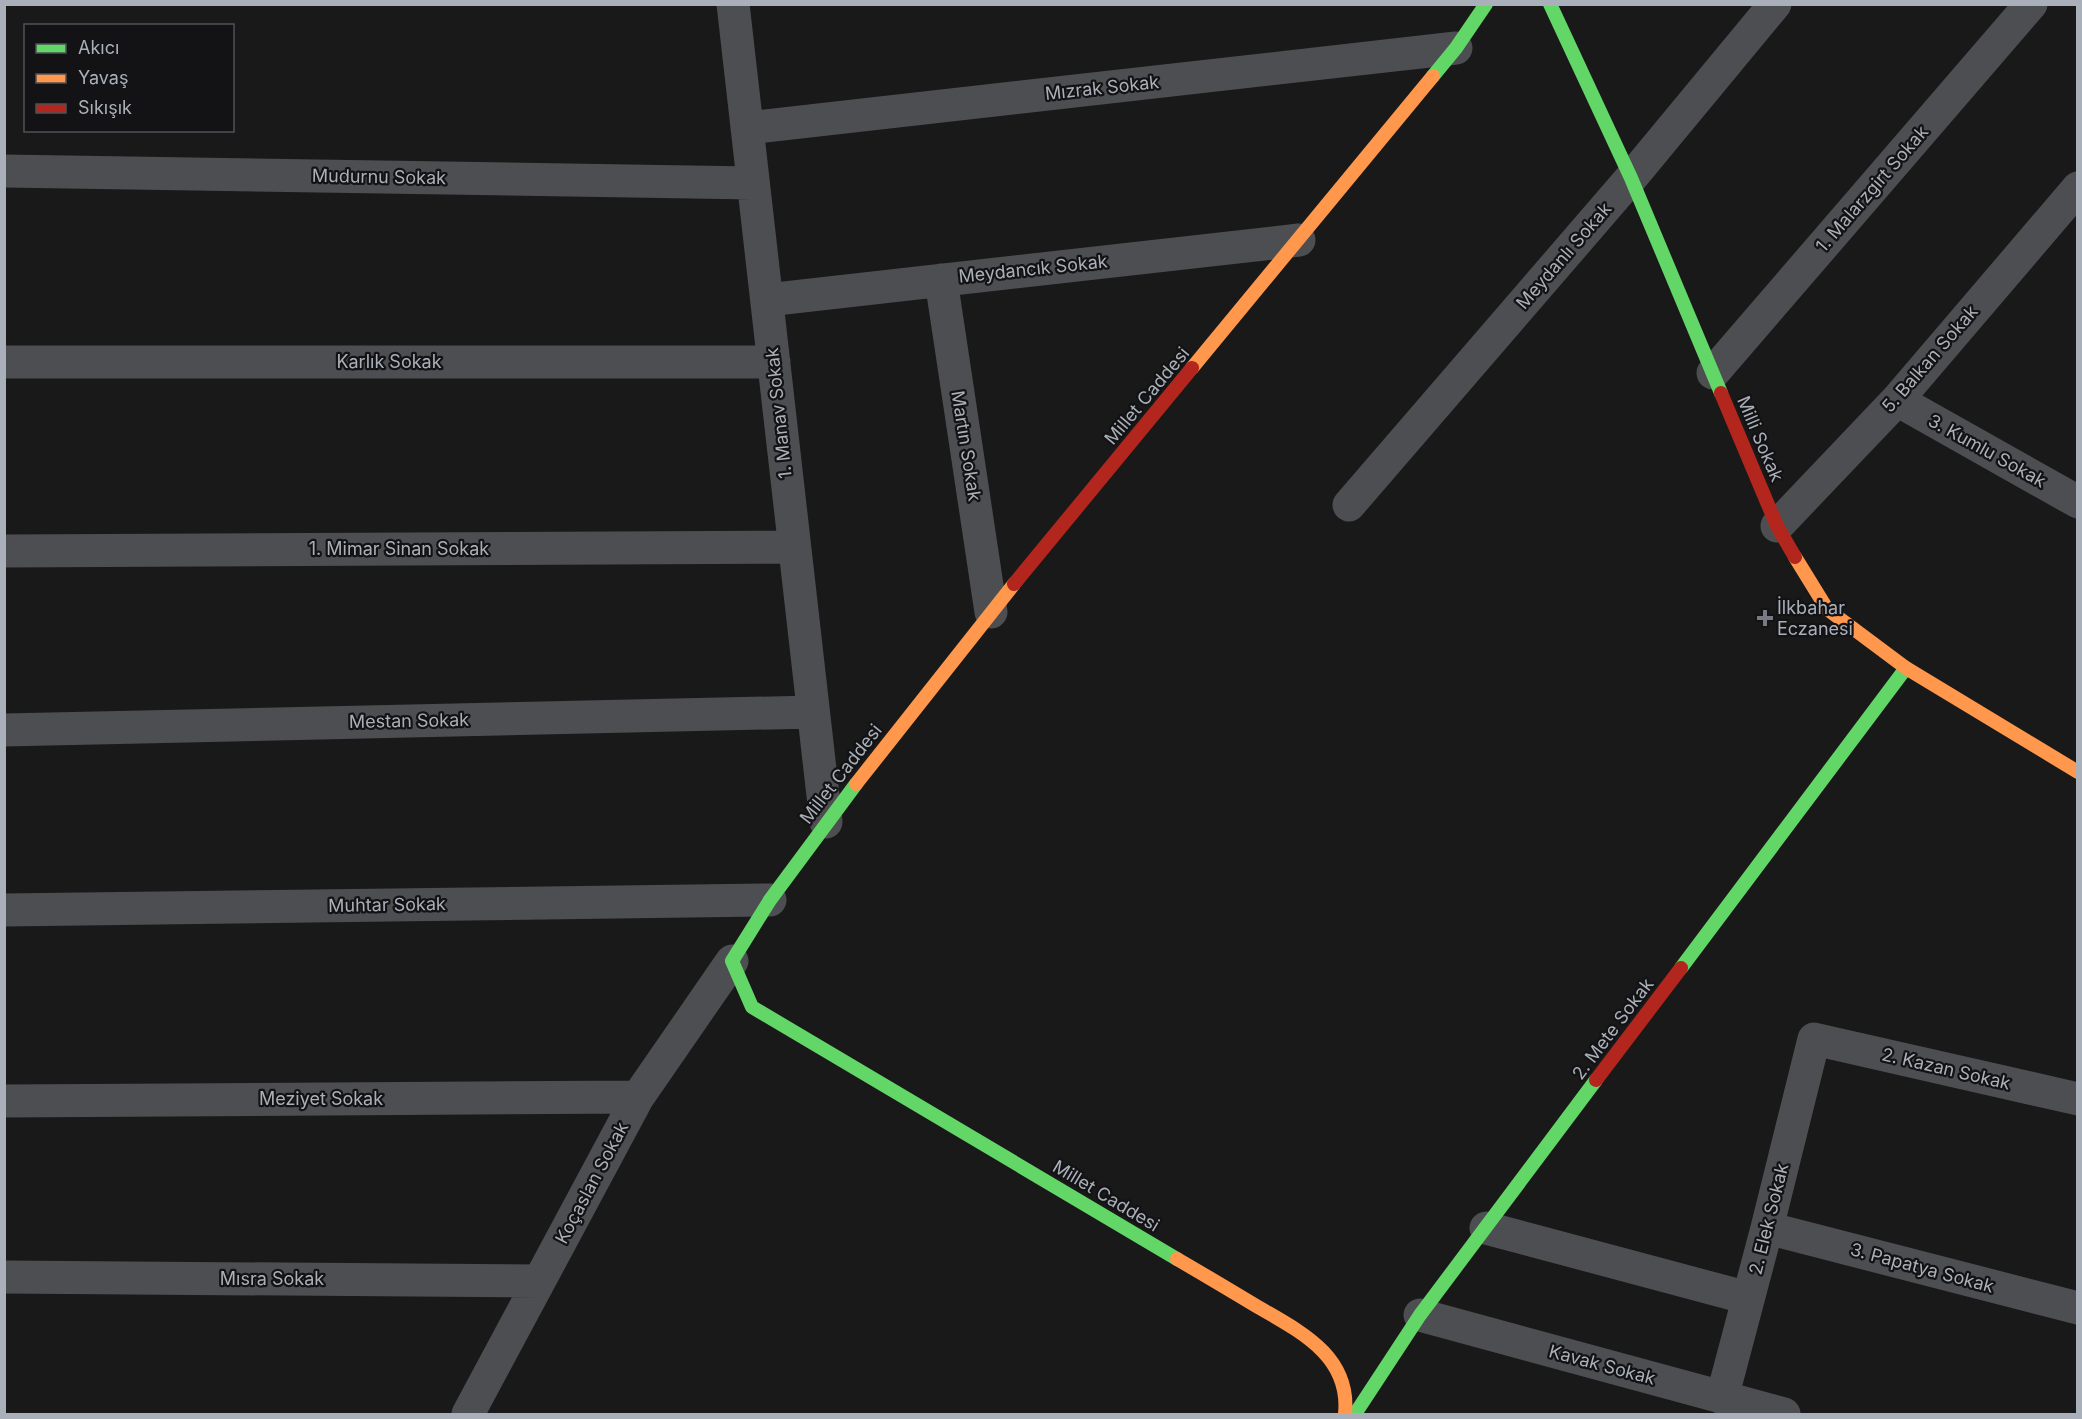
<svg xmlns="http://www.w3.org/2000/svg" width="2082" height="1419" font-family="Inter,sans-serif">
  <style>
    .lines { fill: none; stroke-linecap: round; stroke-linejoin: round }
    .street { stroke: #4d4e51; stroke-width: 33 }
    .fast { stroke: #63d668; stroke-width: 14 }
    .slow { stroke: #ff974d; stroke-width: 14 }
    .jam { stroke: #b3261e; stroke-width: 14 }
    .poi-dot { fill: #777b81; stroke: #131315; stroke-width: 2 }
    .labels { text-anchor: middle; stroke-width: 4.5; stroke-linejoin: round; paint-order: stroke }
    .street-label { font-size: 18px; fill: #aab0b9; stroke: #131315 }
    .poi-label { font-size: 18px; fill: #aab0b9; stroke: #131315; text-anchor: start }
  </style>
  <rect width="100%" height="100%" fill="#191919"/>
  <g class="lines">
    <path class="street" d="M733 4 826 822
      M747 128 1456 48
      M4 171 753 183
      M941 280 991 612
      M767 300 1299 240
      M4 362H774
      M1713 373 2031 4
      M1897 400 2078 502
      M1349 505 1631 178 1775 4
      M1777 526 1897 400 2078 188
      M4 551 794 547
      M4 730 813 712
      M4 910 770 900
      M4 1101 638 1097
      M1486 1228 1748 1298
      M1767 1228 2078 1308
      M4 1277 539 1281
      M1420 1315 1784 1414
      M1722 1398 1767 1228 1814 1039 2078 1099
      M468 1414 638 1097 732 961"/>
    <path class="fast" d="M1550 4 1631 178 1721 393
      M1433 76 1456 48 1486 4
      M856 784 770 900 732 961 752 1007 1177 1259
      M1681 968 1906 668
      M1355 1414 1420 1315 1596 1080"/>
    <path class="slow" d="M1192 368 1433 76
      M1795 557 1827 609 1906 668 2078 772
      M856 784 1014 584
      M1177 1259C1203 1274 1228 1289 1253 1304 1297 1330 1351 1354 1345 1414"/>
    <path class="jam" d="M1721 393 1777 526 1795 557
      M1014 584 1192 368
      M1596 1080 1681 968"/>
  </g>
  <path class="poi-dot" d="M1762 609h6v6h6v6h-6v6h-6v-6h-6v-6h6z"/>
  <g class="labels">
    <g class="street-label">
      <text transform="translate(1102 88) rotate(-6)" y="6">Mızrak Sokak</text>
      <text transform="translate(379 177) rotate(1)" y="6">Mudurnu Sokak</text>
      <text transform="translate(1872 189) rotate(-49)" y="6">1. Malarzgirt Sokak</text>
      <text transform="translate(1564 256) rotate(-49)" y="6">Meydanlı Sokak</text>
      <text transform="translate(1033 269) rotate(-6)" y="6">Meydancık Sokak</text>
      <text transform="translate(1930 359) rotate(-49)" y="6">5. Balkan Sokak</text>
      <text x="389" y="368">Karlık Sokak</text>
      <text transform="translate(1147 396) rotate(-50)" y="6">Millet Caddesi</text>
      <text transform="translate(779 413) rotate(-96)" y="6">1. Manav Sokak</text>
      <text transform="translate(1760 439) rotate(67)" y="6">Milli Sokak</text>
      <text transform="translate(966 446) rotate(81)" y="6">Martın Sokak</text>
      <text transform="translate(1987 451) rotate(29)" y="6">3. Kumlu Sokak</text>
      <text x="399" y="555">1. Mimar Sinan Sokak</text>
      <text transform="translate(409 721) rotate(-1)" y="6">Mestan Sokak</text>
      <text transform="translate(841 774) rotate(-52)" y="6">Millet Caddesi</text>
      <text transform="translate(387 905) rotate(-1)" y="6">Muhtar Sokak</text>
      <text transform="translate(1613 1029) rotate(-53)" y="6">2. Mete Sokak</text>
      <text transform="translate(1946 1069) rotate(13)" y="6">2. Kazan Sokak</text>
      <text x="321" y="1105">Meziyet Sokak</text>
      <text transform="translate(592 1183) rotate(-62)" y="6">Koçaslan Sokak</text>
      <text transform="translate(1106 1196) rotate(31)" y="6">Millet Caddesi</text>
      <text transform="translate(1769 1219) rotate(-76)" y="6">2. Elek Sokak</text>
      <text transform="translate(1922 1268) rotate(15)" y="6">3. Papatya Sokak</text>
      <text x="272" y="1285">Mısra Sokak</text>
      <text transform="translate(1602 1365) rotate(15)" y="6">Kavak Sokak</text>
    </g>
    <g class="poi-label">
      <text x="1777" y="614">İlkbahar<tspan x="1777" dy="21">Eczanesi</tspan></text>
    </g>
  </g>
  <rect width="2082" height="1419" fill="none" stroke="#aab0b9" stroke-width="12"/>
  <rect x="24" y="24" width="210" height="108" fill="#131315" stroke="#4f5257" stroke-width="1.5"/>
  <rect x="36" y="44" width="30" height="9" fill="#63d668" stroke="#4f5257" stroke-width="1.5"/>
  <text x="78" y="54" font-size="18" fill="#aab0b9">Akıcı</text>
  <rect x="36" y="74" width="30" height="9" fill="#ff974d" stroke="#4f5257" stroke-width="1.5"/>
  <text x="78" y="84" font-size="18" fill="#aab0b9">Yavaş</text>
  <rect x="36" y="104" width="30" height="9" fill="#b3261e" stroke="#4f5257" stroke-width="1.5"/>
  <text x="78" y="114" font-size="18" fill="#aab0b9">Sıkışık</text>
</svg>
